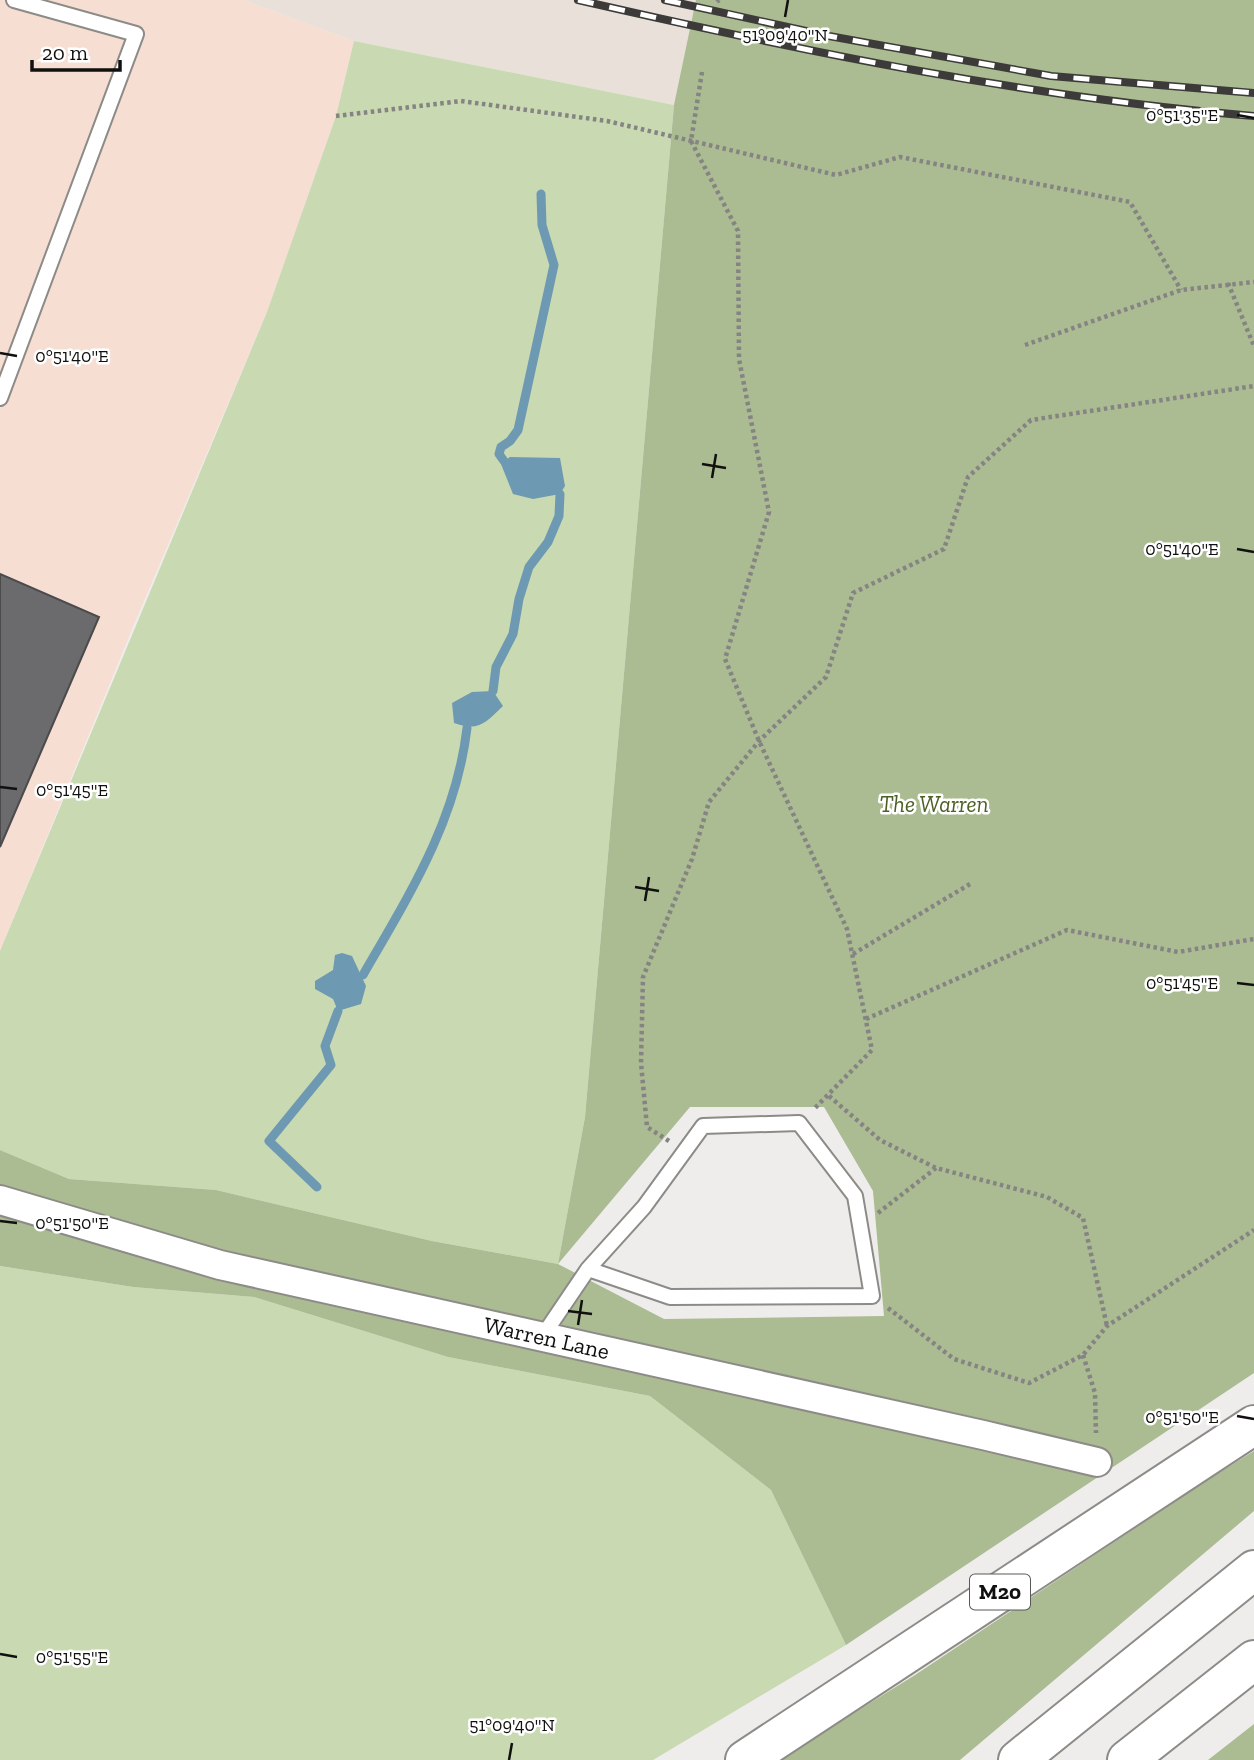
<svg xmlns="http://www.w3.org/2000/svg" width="1254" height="1760" font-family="'Zilla Slab',serif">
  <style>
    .commercial { fill: #f6ded3 }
    .built { fill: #e9e1d9 }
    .green { fill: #c9d9b2 }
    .forest { fill: #abbb92; fill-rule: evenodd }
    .water { fill: #6e99b2 }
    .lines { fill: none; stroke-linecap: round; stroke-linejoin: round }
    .stream { stroke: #6e99b2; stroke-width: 9 }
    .building { fill: #6b6a6c; stroke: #4b4a4c; stroke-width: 2 }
    .lane-casing { stroke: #8d8b88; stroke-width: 18 }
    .street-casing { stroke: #8d8b88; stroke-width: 32 }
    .highway-casing { stroke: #8d8b88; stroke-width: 42 }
    .path { stroke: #858483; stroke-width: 4.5; stroke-dasharray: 3.5 3.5; stroke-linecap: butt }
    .lane { stroke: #fff; stroke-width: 14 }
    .street { stroke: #fff; stroke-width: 28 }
    .highway { stroke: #fff; stroke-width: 38 }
    .rail-casing { stroke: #3c3b3a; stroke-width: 8 }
    .rail { stroke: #fff; stroke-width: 5; stroke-dasharray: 16; stroke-linecap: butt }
    .ticks { fill: none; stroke: #10100f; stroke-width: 2.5 }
    .labels { text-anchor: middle; stroke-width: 5; stroke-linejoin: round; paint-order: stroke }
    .shield { fill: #fff; stroke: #585857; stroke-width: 2 }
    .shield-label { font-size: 21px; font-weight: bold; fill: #10100f }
    .park-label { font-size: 23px; font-style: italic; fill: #4c6023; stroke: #fff }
    .street-label { font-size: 23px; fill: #10100f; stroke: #fff }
    .ticks-label { font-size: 18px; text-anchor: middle; fill: #10100f; stroke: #fff; stroke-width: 5; stroke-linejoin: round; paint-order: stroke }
  </style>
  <rect width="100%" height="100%" fill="#efedeb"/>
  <path class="commercial" d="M0 0H244L354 41 336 116 267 312 133 627 0 951Z"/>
  <path class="built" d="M244 0H838L1124 148 674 105 354 41Z"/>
  <path class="green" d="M354 41 674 105 585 1117 558 1264 432 1241 216 1190 69 1179 0 1150V951L267 312 336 116Z
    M0 1266 133 1287 254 1297 448 1357 650 1396 771 1490 846 1645 653 1760H0Z"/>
  <path class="forest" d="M696 0H1254V1373L846 1645 771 1490 650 1396 448 1357 254 1297 133 1287 0 1266V1150L69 1179 216 1190 432 1241 558 1264 585 1117 674 105ZM690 1107H824L873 1191 884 1316 664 1319 558 1264Z
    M1254 1451V1511L960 1760H778L915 1675 1207 1480Z
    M1254 1724V1760H1208Z"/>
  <path class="water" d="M510 457 560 458 565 486 560 494 533 499 513 494 501 464Z
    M493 691 503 706C485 723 479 732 454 723L452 703 472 692Z
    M342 953 352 956 366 986 361 1004 338 1011 333 999 315 989V981L333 970 335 955Z"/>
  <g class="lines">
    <path class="stream" d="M504 461 499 454 501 447 510 441 518 430 554 265 542 225 541 194
      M493 691 496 667 513 634 519 599 529 567 548 542 559 516 560 494
      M363 975C409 895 456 822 467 728
      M317 1187 269 1141 331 1065 325 1046 338 1011"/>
  </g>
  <path class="building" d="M0 574 99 617 0 847Z"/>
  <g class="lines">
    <g class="lane-casing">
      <path id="lane" d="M0 398 136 34 14 0
        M542 1337 588 1269 644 1207 703 1126 799 1123 855 1196 872 1296 670 1297 588 1269"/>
    </g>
    <g class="street-casing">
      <g id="street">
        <path id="s1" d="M0 1200 220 1265 983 1435 1097 1462"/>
      </g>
    </g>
    <g class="highway-casing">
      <path id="highway" d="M745 1760 1254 1425
        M1018 1760 1254 1570
        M1127 1760 1254 1660"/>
    </g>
    <path class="path" d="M717 2 719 0
      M702 72 691 141 738 231 739 359 769 512 725 659 759 741 847 929 872 1050 815 1108
      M336 116 461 101 607 121 836 175 900 157 1130 202 1181 290
      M1228 283 1254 346
      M1025 345 1181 290 1254 282
      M853 954 970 884
      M866 1019 1067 930 1178 952 1254 939
      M829 1096 880 1140 936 1168 1047 1197 1083 1218 1107 1326
      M669 1141 647 1127 641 1063 643 977 692 859 709 802 759 741 826 677 853 593 944 549 968 477 1031 420 1254 386
      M878 1213 936 1168
      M888 1308 954 1359 1029 1383 1083 1355 1107 1326 1254 1230
      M1083 1355 1095 1393 1096 1433"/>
    <use href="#lane" class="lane"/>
    <use href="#street" class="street"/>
    <use href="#highway" class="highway"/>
    <g class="rail-casing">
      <path id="rail" d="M578 0C801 51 1026 97 1254 116
        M665 0 829 36 1051 76 1254 93"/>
    </g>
    <use href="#rail" class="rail"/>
  </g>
  <path class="ticks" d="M785 17 788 0M1237 115 1254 118M0 353 17 356M702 464 726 468M712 478 716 454M1237 549 1254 552M0 787 17 789M635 887 659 891M645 901 649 877M1237 983 1254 985M0 1221 17 1223M568 1311 592 1314M578 1325 582 1300M1237 1416 1254 1419M0 1654 17 1657M509 1760 512 1743"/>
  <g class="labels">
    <rect class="shield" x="970" y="1574.5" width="60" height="35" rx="5"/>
    <g class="shield-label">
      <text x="1000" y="1599">M20</text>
    </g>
    <g class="park-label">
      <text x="934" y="812">The Warren</text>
    </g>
    <g class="street-label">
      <text dy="8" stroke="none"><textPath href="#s1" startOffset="564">Warren Lane</textPath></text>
    </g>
  </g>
  <g class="ticks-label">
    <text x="785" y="41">51°09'40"N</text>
    <text x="1182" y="121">0°51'35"E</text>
    <text x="72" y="362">0°51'40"E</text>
    <text x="1182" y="555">0°51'40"E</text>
    <text x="72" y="796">0°51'45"E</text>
    <text x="1182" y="989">0°51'45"E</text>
    <text x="72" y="1229">0°51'50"E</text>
    <text x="1182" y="1423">0°51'50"E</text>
    <text x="72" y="1663">0°51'55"E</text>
    <text x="512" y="1731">51°09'40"N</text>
  </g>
  <path d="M32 60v10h88v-10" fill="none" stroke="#10100f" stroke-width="3.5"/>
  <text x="42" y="60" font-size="21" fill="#10100f" stroke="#ffffff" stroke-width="5" paint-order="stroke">20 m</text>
</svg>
